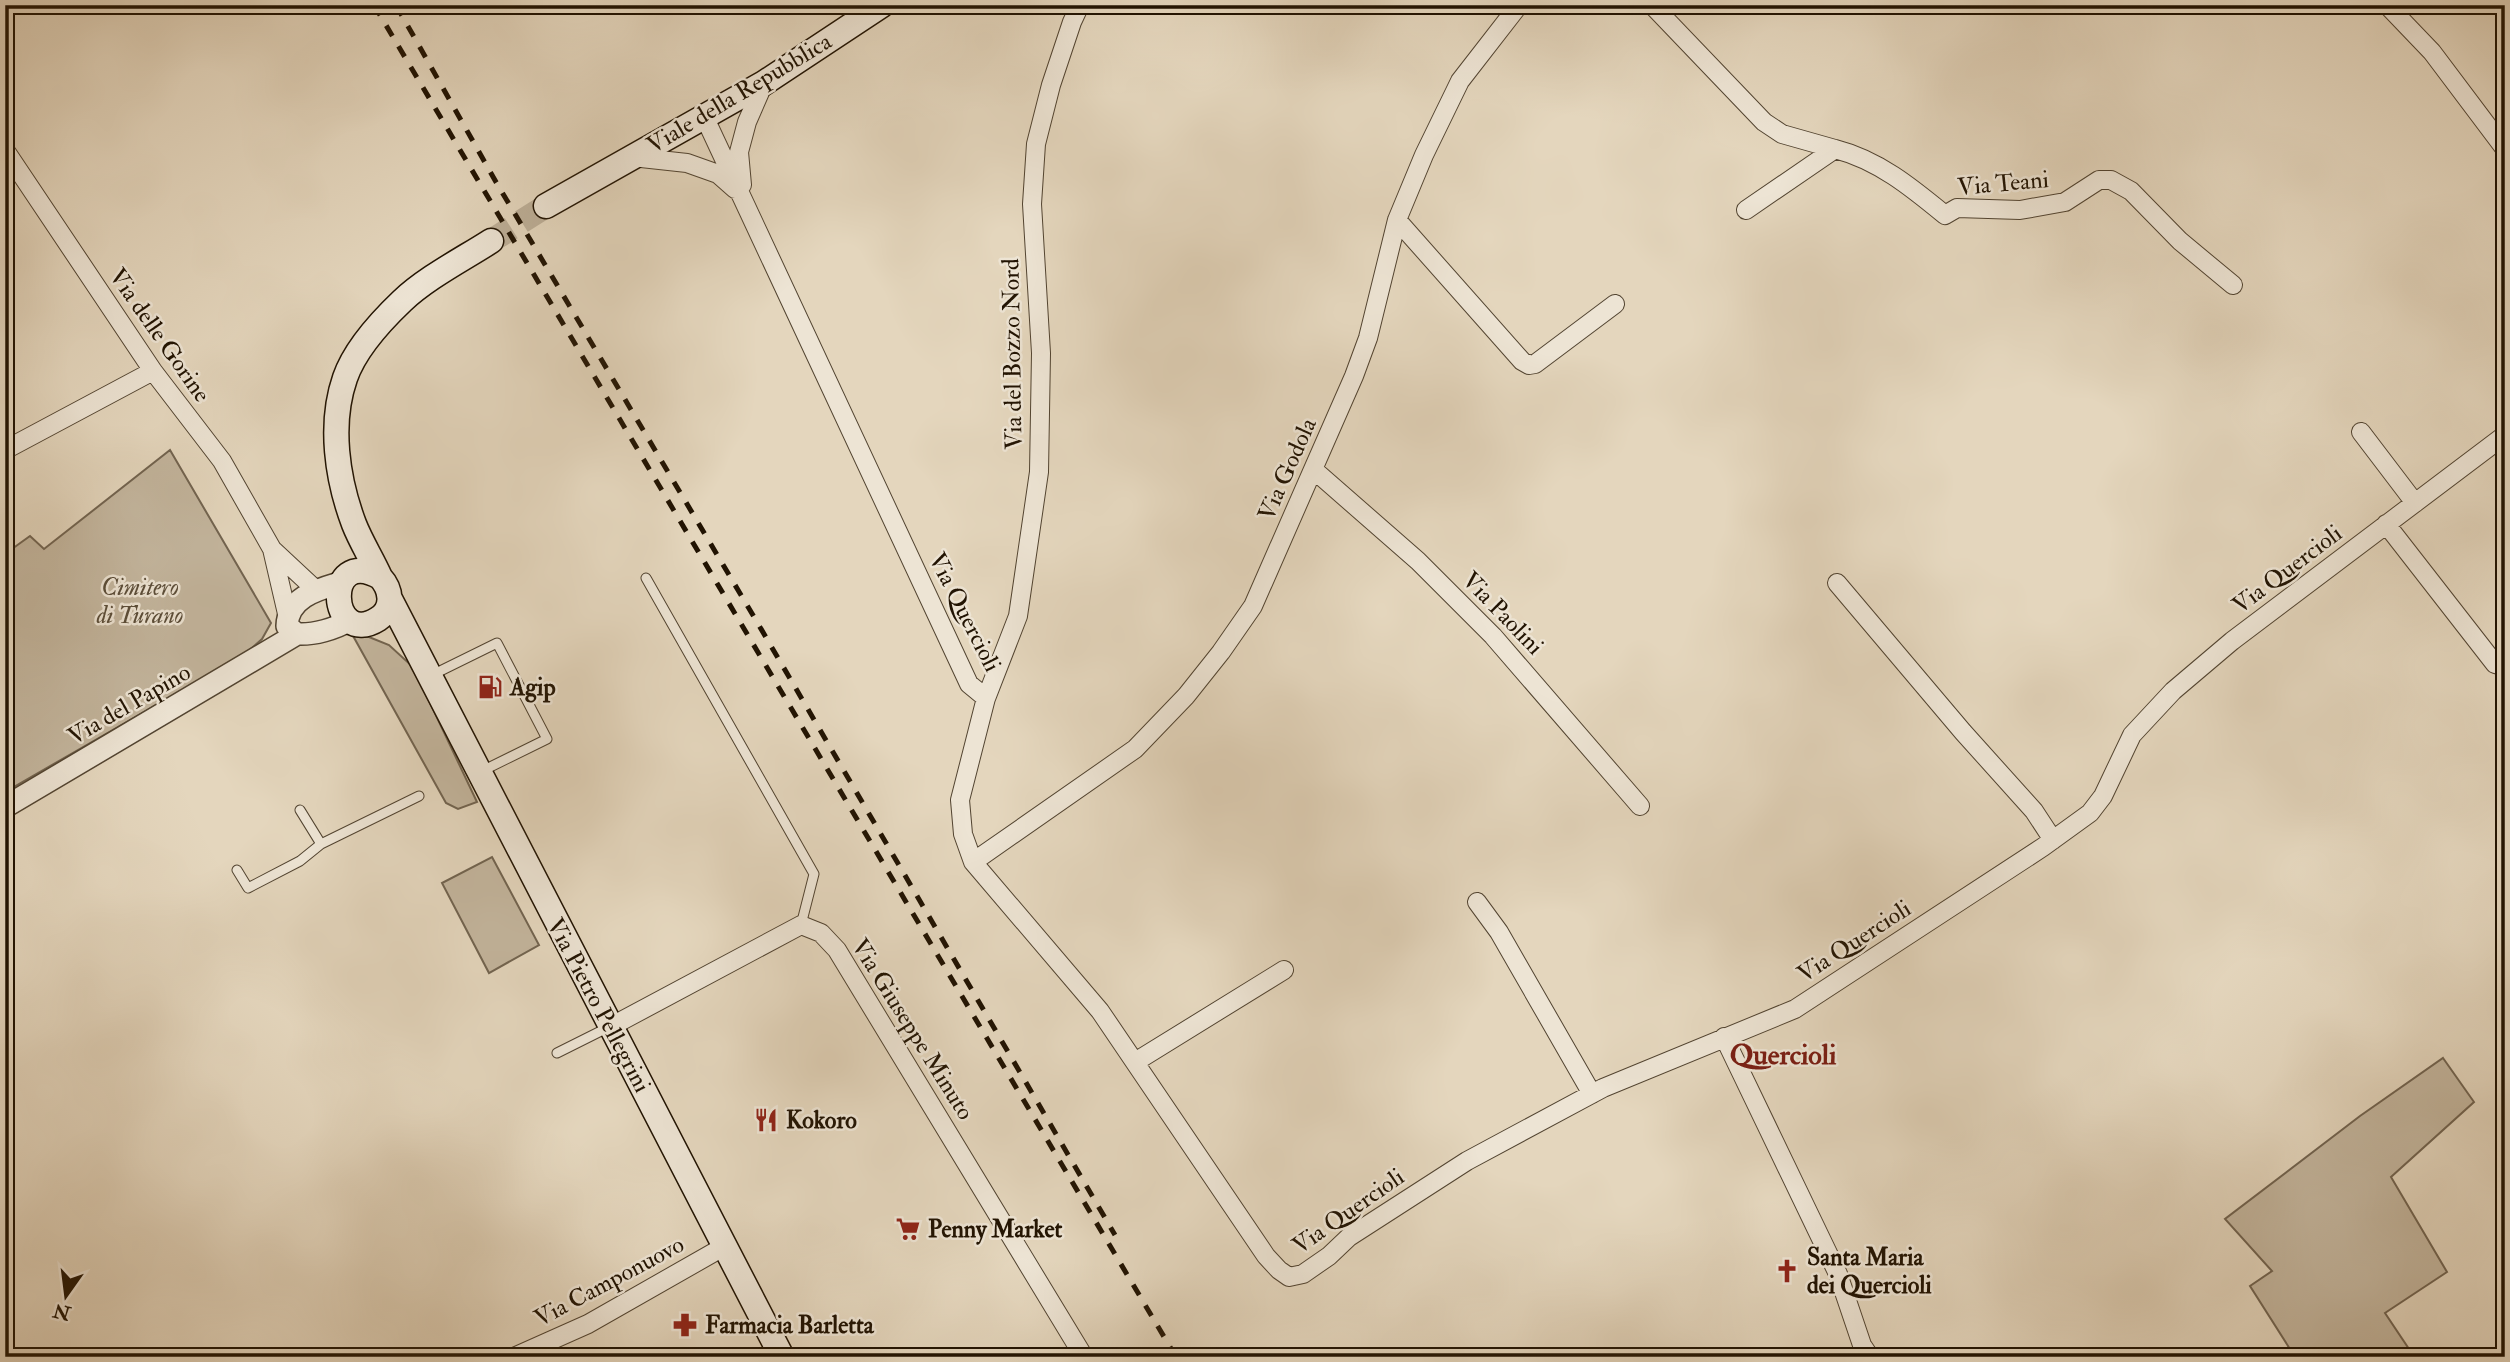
<svg xmlns="http://www.w3.org/2000/svg" width="2510" height="1362" font-family="'IM FELL Double Pica',serif">
  <style>
    .green { fill: #c3b59d; stroke: #726450; stroke-width: 2 }
    .lines { fill: none; stroke-linecap: round; stroke-linejoin: round }
    .secondary-tunnel { stroke: #bdaf98; stroke-width: 24; stroke-dasharray: 24 12; stroke-linecap: butt }
    .service-casing { stroke: #524431; stroke-width: 11 }
    .minor-casing { stroke: #524431; stroke-width: 20 }
    .tertiary-casing { stroke: #524431; stroke-width: 24 }
    .secondary-casing { stroke: #211302; stroke-width: 27 }
    .service { stroke: #ede4d4; stroke-width: 9 }
    .minor { stroke: #ede4d4; stroke-width: 18 }
    .tertiary { stroke: #ede4d4; stroke-width: 21 }
    .secondary { stroke: #ede4d4; stroke-width: 24 }
    .rail { stroke: #211302; stroke-width: 5; stroke-dasharray: 12 12; stroke-linecap: butt }
    .labels { text-anchor: middle; stroke-width: 5; stroke-linejoin: round; paint-order: stroke }
    .street-label { font-size: 24px; fill: #211302; stroke: #ede4d4 }
    .park-label { font-size: 24px; font-style: italic; fill: #5a4c38; stroke: #ede4d4 }
    .poi-label { font-size: 24px; font-weight: bold; fill: #211302; stroke: #ede4d4; text-anchor: start }
    .quarter-label { font-size: 28px; font-weight: bold; fill: #7a1f14; stroke: #ede4d4 }
  </style>
  <rect width="100%" height="100%" fill="#e4d6bd"/>
  <filter id="stains"><feTurbulence type="fractalNoise" baseFrequency=".00286" numOctaves="4"/><feColorMatrix values="0 0 0 0 .2 0 0 0 0 .09 0 0 0 0 .02 0 0 0 .5 -.17"/></filter>
  <radialGradient id="worn" r=".72"><stop offset=".6" stop-color="#630" stop-opacity="0"/><stop offset="1" stop-color="#630" stop-opacity=".3"/></radialGradient>
  <path class="green" d="M170 450 271 623 262 639 245 654 5 792V554L30 536 44 549Z
    M352 634 369 637 389 645 413 667 477 802 458 809 446 803Z
    M492 857 539 945 489 973 442 883Z
    M2443 1058 2474 1102 2391 1177 2447 1272 2385 1313 2409 1349 2397 1357H2295L2250 1286 2272 1271 2225 1219 2360 1116Z"/>
  <g class="lines">
    <path class="secondary-tunnel" d="M491 241 546 206"/>
    <g class="service-casing">
      <path id="service" d="M646 578 814 874 801 925
        M432 675 497 643 547 739 480 772
        M300 810 321 844
        M237 870 248 888 300 861 321 844 419 796
        M557 1053 609 1027"/>
    </g>
    <g class="minor-casing">
      <path id="minor" d="M1652 5 1764 122 1782 134 1835 149 1746 210
        M2387 5 2432 52 2505 149
        M704 116 969 684 986 698 960 800 963 834 973 862 1100 1011 1266 1256 1279 1270 1289 1277 1303 1274 1329 1256 1349 1237 1467 1161 1603 1088 1795 1009 2043 847 2090 813 2103 796 2132 735 2173 691 2232 641 2505 435
        M1835 149C1878 160 1911 187 1945 215L1957 208 2020 210 2065 202 2099 180H2111L2131 191 2180 241 2233 285
        M5 150 153 371 222 461 272 549 316 590
        M632 157 687 163 718 174 735 189
        M742 185 739 152 747 122 764 83
        M1397 220 1522 361 1529 365 1535 364 1615 304
        M2361 432 2415 503
        M5 450 153 371
        M1314 470 1418 561 1493 636 1640 806
        M2386 524 2495 664 2505 667
        M272 549 288 618
        M1837 583 1963 732 2034 811 2053 840
        M985 701 1018 616 1039 472 1041 353 1032 204 1036 144 1051 85 1072 22 1080 5
        M973 862 1135 749 1186 696 1221 652 1253 606 1354 376 1368 338 1397 220 1424 155 1460 81 1519 5
        M1477 902 1499 932 1592 1094
        M610 1027 801 925 821 933 837 950 1084 1357
        M1724 1037 1838 1274 1862 1345 1870 1357
        M1135 1062 1284 970
        M514 1357 588 1324 725 1246"/>
    </g>
    <g class="tertiary-casing">
      <path id="tertiary" d="M297 634 287 626C288 596 320 589 343 582
        M5 807 297 634C314 635 335 629 350 620"/>
    </g>
    <g class="secondary-casing">
      <path id="secondary" d="M546 206 764 83 882 5
        M380 577C322 545 329 650 378 619 395 608 391 589 380 577 372 559 361 542 354 524 337 479 329 424 345 378 355 349 381 321 402 301 426 278 463 259 491 241
        M390 599 782 1357"/>
    </g>
    <use href="#service" class="service"/>
    <use href="#minor" class="minor"/>
    <use href="#tertiary" class="tertiary"/>
    <use href="#secondary" class="secondary"/>
    <path class="rail" d="M374 5 1176 1357
      M396 5 496 182 757 622 1115 1235"/>
  </g>
  <defs>
    <g id="fuel-bare" transform="scale(1.89)"><path d="M-5.5-6h7V0h2V4h1.3V-2.5L3-4.5l.8-.8L6-3V5H2.5V1h-1V6h-7ZM-4.2-4.7v3.2H.2V-4.7Z" fill="#8f2418" stroke="#ede4d4" stroke-width="2.5" paint-order="stroke"/></g>
    <g id="restaurant-bare" transform="scale(1.89)"><path d="M-5-6h1v4h1v-4h1v4h1v-4h1v5L-1.5 .5V6h-2V.5L-5-1ZM5-6V6H3V1.5H1.5Q1.5-4 5-6Z" fill="#8f2418" stroke="#ede4d4" stroke-width="2.5" paint-order="stroke"/></g>
    <g id="supermarket-bare" transform="scale(1.89)"><path d="M-6-5.5h2.5l.6 2H6L4.5 2H-2.5L-4.4-4H-6ZM-1.5 3.2a1.3 1.3 0 1 0 .1 0ZM3 3.2a1.3 1.3 0 1 0 .1 0Z" fill="#8f2418" stroke="#ede4d4" stroke-width="2.5" paint-order="stroke"/></g>
    <g id="church-bare" transform="scale(1.89)"><path d="M-1.2-6h2.4v3.5h3.3v2.4h-3.3V6h-2.4V-.1h-3.3v-2.4h3.3Z" fill="#8f2418" stroke="#ede4d4" stroke-width="2.5" paint-order="stroke"/></g>
    <g id="pharmacy-bare" transform="scale(1.89)"><path d="M-2-6h4v4h4v4h-4v4h-4v-4h-4v-4h4Z" fill="#8f2418" stroke="#ede4d4" stroke-width="2.5" paint-order="stroke"/></g>
  </defs>
  <g fill-rule="evenodd">
    <use href="#fuel-bare" x="490" y="687"/>
    <use href="#restaurant-bare" x="766" y="1120"/>
    <use href="#supermarket-bare" x="908" y="1229"/>
    <use href="#church-bare" x="1787" y="1271"/>
    <use href="#pharmacy-bare" x="685" y="1325"/>
  </g>
  <g class="labels">
    <g class="street-label">
      <text transform="translate(739 93) rotate(-31)" y="8">Viale della Repubblica</text>
      <text transform="translate(2003 183) rotate(-5)" y="8">Via Teani</text>
      <text transform="translate(160 335) rotate(55)" y="8">Via delle Gorine</text>
      <text transform="translate(1012 354) rotate(-91)" y="8">Via del Bozzo Nord</text>
      <text transform="translate(1287 469) rotate(-66)" y="8">Via Godola</text>
      <text transform="translate(2287 569) rotate(-37)" y="8">Via Quercioli</text>
      <text transform="translate(965 612) rotate(63)" y="8">Via Quercioli</text>
      <text transform="translate(1503 613) rotate(46)" y="8">Via Paolini</text>
      <text transform="translate(129 704) rotate(-30)" y="8">Via del Papino</text>
      <text transform="translate(1854 941) rotate(-33)" y="8">Via Quercioli</text>
      <text transform="translate(599 1005) rotate(62)" y="8">Via Pietro Pellegrini</text>
      <text transform="translate(913 1029) rotate(58)" y="8">Via Giuseppe Minuto</text>
      <text transform="translate(1348 1211) rotate(-35)" y="8">Via Quercioli</text>
      <text transform="translate(609 1281) rotate(-28)" y="8">Via Camponuovo</text>
    </g>
    <g class="park-label">
      <text x="140" y="595">Cimitero<tspan x="140" dy="28">di Turano</tspan></text>
    </g>
    <g class="poi-label">
      <text x="510" y="695">Agip</text>
      <text x="786" y="1128">Kokoro</text>
      <text x="928" y="1237">Penny Market</text>
      <text x="1807" y="1265">Santa Maria<tspan x="1807" dy="28">dei Quercioli</tspan></text>
      <text x="705" y="1333">Farmacia Barletta</text>
    </g>
    <g class="quarter-label">
      <text x="1783" y="1064">Quercioli</text>
    </g>
  </g>
  <rect width="2510" height="1362" fill="none" stroke="#e4d6bd" stroke-width="28"/>
  <rect x="7" y="7" width="2496" height="1348" fill="none" stroke="#211302" stroke-width="3.5"/>
  <rect x="14" y="14" width="2482" height="1334" fill="none" stroke="#211302" stroke-width="2"/>
  <g transform="translate(66 1296) rotate(194)" stroke="#ede4d4" stroke-width="5" paint-order="stroke">
  <path d="M0-5L12 26L0 18L-12 26Z" fill="#211302"/>
  <text y="-10" font-size="19" font-weight="bold" text-anchor="middle" fill="#211302">N</text>
  </g>
  <rect width="100%" height="100%" filter="url(#stains)"/>
  <rect width="100%" height="100%" fill="url(#worn)"/>
</svg>
